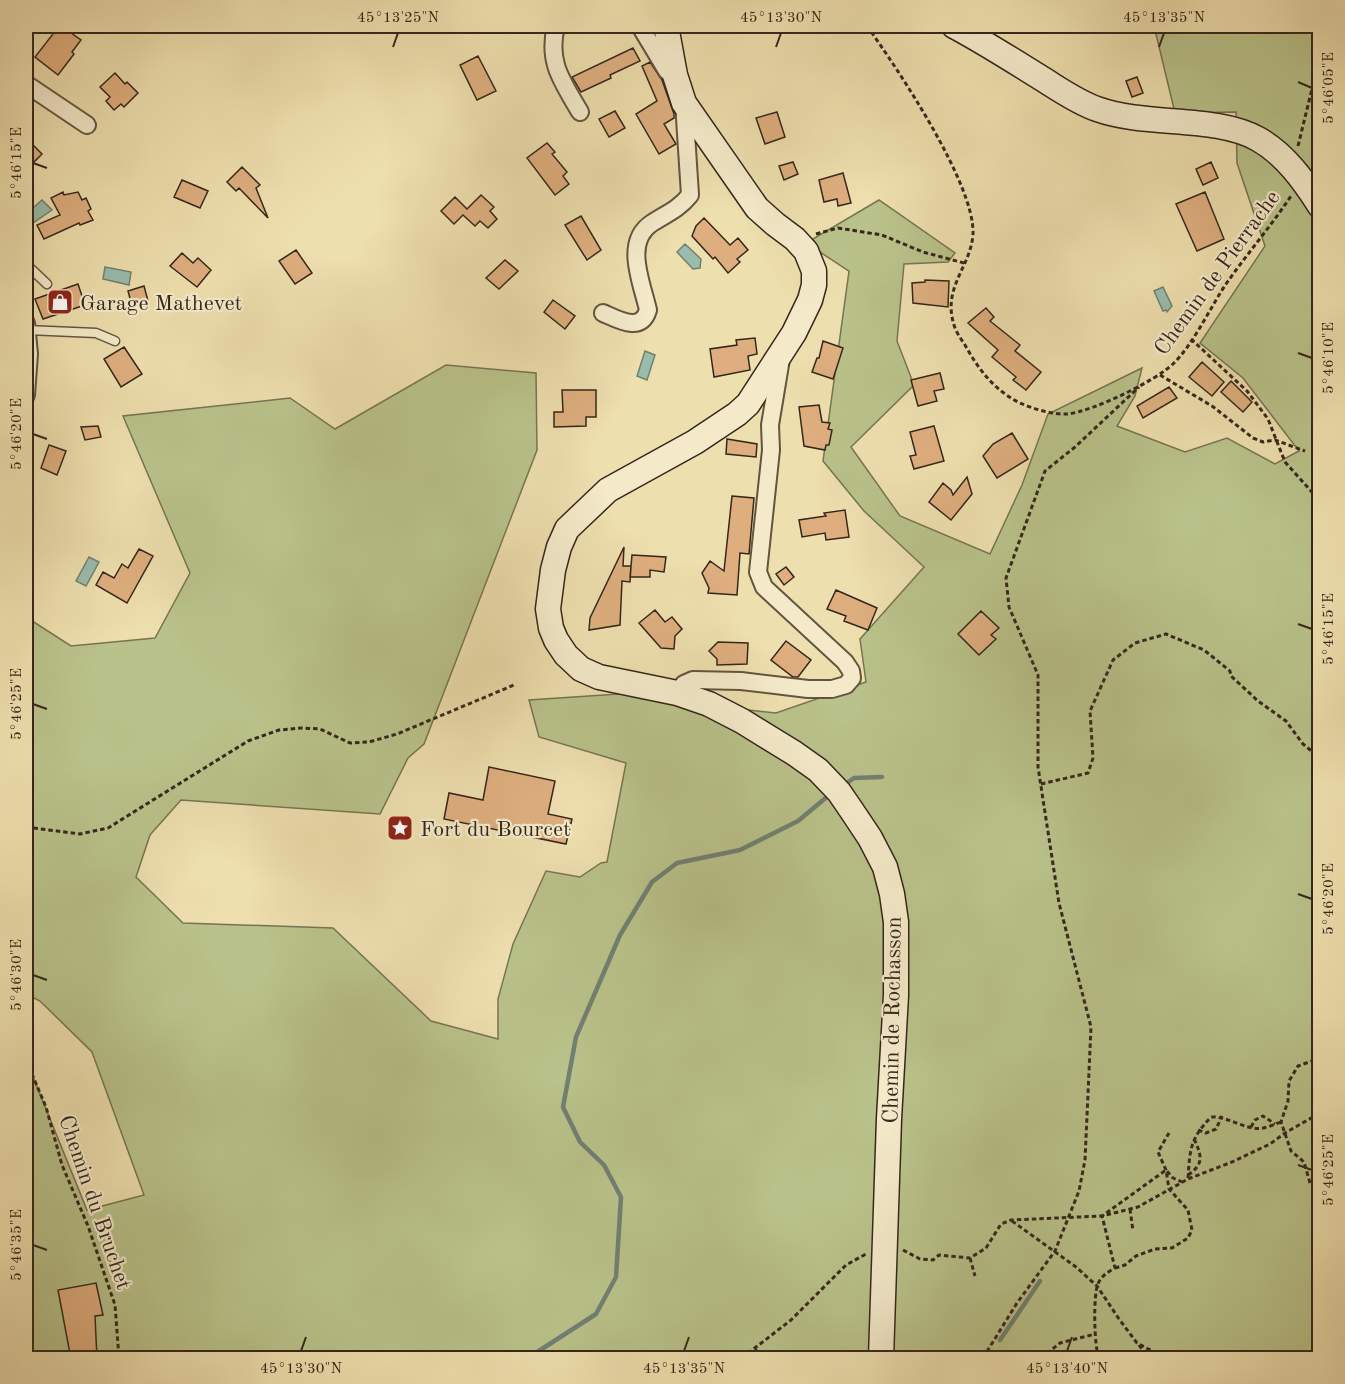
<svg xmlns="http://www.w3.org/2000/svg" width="1345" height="1384" font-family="'Old Standard TT',serif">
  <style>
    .green { fill: #b9c28a; stroke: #777453; stroke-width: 1.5 }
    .water { fill: #99bcad; stroke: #718073; stroke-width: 1.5 }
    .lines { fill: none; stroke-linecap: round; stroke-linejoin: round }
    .stream { stroke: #718073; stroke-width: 4.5 }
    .building { fill: #deae7e; stroke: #35271c; stroke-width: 1.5 }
    .lane-casing { stroke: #635540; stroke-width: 11 }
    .street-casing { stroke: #635540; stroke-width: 20 }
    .secondary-casing { stroke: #35271c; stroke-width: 27 }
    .path { stroke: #35271c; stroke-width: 3; stroke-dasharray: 4.5 3; stroke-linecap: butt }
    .lane { stroke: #f4eaca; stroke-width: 8 }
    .street { stroke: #f4eaca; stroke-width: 16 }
    .secondary { stroke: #f4eaca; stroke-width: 24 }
    .ticks { fill: none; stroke: #35271c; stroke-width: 2 }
    .labels { text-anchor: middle; stroke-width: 4.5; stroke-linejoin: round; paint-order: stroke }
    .street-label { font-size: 22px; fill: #35271c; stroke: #f4eaca }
    .poi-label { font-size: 22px; fill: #35271c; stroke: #f4eaca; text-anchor: start }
    .neatline { fill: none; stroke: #35271c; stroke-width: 2 }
    .ticks-label { font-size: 15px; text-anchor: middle; fill: #35271c }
  </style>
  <rect width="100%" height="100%" fill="#eedfae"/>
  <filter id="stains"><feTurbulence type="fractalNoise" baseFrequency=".00333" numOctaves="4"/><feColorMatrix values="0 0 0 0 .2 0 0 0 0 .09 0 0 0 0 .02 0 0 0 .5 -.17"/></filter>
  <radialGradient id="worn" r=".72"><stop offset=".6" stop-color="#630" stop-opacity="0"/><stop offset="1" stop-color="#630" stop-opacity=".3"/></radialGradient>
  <path class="green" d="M1154 26H1319V1358H26V1068L29 1067 87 1210 144 1195 92 1052 40 1001 26 994V617L71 646 155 638 190 573 123 416 290 398 335 429 446 365 536 373 537 450 424 744 408 758 380 814 181 800 150 835 136 877 183 923 333 928 431 1021 498 1039V999L513 944 546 871 580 877 601 863 607 862 626 763 539 737 529 700 634 693 676 702 776 713 866 682 860 639 924 567 864 511 823 461 849 271 806 243 879 200 955 253 948 262 904 264 897 341 914 385 851 447 900 516 990 554 1022 485 1048 414 1142 368 1135 396 1117 426 1185 452 1227 438 1275 464 1299 451 1243 378 1200 343 1265 246 1237 163 1236 112 1175 113Z"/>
  <path class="water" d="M42 200 52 210 33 223 26 214Z
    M685 244 701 259 700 268 693 269 677 252Z
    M105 267 131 272 129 285 103 279Z
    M1163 287 1172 306 1167 312 1166 310 1163 311 1154 291Z
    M645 351 655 355 647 380 637 376Z
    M89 557 99 562 86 586 76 581Z"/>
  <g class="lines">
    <path class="stream" d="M844 785 854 778 882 777
      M1000 1340 1040 1281
      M528 1358 596 1314 616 1277 621 1197 604 1165 580 1142 563 1107 576 1037 620 935 652 882 677 863 740 850 798 821 828 796"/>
  </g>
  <path class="building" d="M42 26H61L81 40 72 52 74 54 58 75 35 57 53 34Z
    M633 48 640 61 610 75 611 78 581 92 572 77Z
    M478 56 496 91 477 100 460 65Z
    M650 62 662 80 674 114V118L664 124 676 144 659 154 636 114 657 101 642 66Z
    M115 73 125 84 127 82 138 93 124 107 121 104 114 110 106 101 110 97 100 87Z
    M1137 77 1143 93 1132 97 1126 81Z
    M615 111 625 128 609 137 599 119Z
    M777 112 785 137 765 144 756 118Z
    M26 138 42 154 26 170Z
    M547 143 555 152 552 154 567 172 563 176 569 184 555 195 527 158Z
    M793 162 798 174 784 180 779 166Z
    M1211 162 1218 178 1203 185 1196 169Z
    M242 167 260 185 256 188 268 218 239 188 236 191 227 182Z
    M843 173 851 203 838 206 837 199 824 202 819 180Z
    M182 180 208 191 200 208 174 197Z
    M63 192 64 195 78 192 82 200 86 198 91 209 88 211 93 220 80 225 79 223 44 239 37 225 60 215 51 198Z
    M1205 192 1224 239 1197 251 1176 204Z
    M481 195 494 207 490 211 497 219 488 228 480 221 475 226 463 215 454 224 441 211 455 197 467 209Z
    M581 216 601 250 587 260 565 225Z
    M704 218 730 245 738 238 748 250 737 259 740 262 728 273 715 257 713 259 692 236 696 226Z
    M296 250 312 273 295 284 279 261Z
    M182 253 193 263 198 258 211 270 197 287 170 266Z
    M505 260 518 271 499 289 486 278Z
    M925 280 949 281 948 307 913 303 912 283 925 282Z
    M78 284 85 305 43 319 35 299Z
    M144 286 148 301 132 306 128 291Z
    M553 300 575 316 565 329 544 312Z
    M986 308 994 317 990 321 1020 345 1015 351 1041 372 1026 390 1013 380 1016 377 992 357 998 350 968 323Z
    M755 338 757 354 748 356 750 370 714 377 710 349 737 345 736 340Z
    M823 341 843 348 833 379 812 372 817 358H819Z
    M124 347 142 374 121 387 104 359Z
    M1202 362 1224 382 1212 396 1189 377Z
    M940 373 944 389 934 391 937 401 918 406 911 380Z
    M1231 381 1252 402 1243 412 1221 392Z
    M1169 387 1177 398 1143 418 1137 406Z
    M562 390H596V417H586V426L554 427V412H563Z
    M819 405 822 422 830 423 828 429 832 430 829 445H826L825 450 804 446 799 407Z
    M98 426 101 437 85 440 81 427Z
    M934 426 944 461 914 469 910 456 916 455 910 432Z
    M1012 433 1028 459 997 478 983 456 993 444Z
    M727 439 757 444 756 457 726 454Z
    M49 445 66 451 57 475 41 468Z
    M967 477 972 494 951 520 929 502 943 483 951 490 953 495Z
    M732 496 754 498 749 554 740 553 737 595 708 593 709 588 702 573 710 561 724 571Z
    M845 510 849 537 826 540 825 533 802 537 799 520 826 516 824 513Z
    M624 547 623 566H631L630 582 622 581 620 625 589 630 590 618Z
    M139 549 153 556 127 603 96 585 103 572 114 578 122 564 128 568Z
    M632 555 666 557 664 572 650 570V577H630Z
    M786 567 794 577 784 585 776 574Z
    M836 590 877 608 868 630 844 621 846 616 827 609Z
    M655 610 665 622 672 617 682 629 675 636 674 649 661 648 639 623Z
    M981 611 999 628 991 635 996 639 979 655 958 634Z
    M786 641 811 660 798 677H793L771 660Z
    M718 642 748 643 747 664 717 665V659L709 651Z
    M489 767 555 781 548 814 572 819 566 844 444 819 449 793 483 800Z
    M96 1283 103 1315 95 1316 97 1359H71L58 1290Z"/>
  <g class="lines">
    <g class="lane-casing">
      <path id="lane" d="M28 266 47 284
        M27 330 96 333 115 341"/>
    </g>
    <g class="street-casing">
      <path id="street" d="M556 26C547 62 562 81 580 112
        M640 26 667 71 675 75
        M26 84 87 125
        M603 313C619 320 641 333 648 310 642 283 623 242 652 223 666 214 679 209 690 195L684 103
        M26 323 29 354 26 395
        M677 693 684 684 693 680 741 681 808 689H832L846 685 852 678 851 671 845 662 764 587 758 572 771 450 770 425 781 359"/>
    </g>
    <g class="secondary-casing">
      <path id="secondary" d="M666 26 675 75 684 103 757 208 775 224 795 239 806 251 814 271V285L810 300 794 333 748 404 737 414 695 442 608 490 567 529 559 547 553 570 548 609 551 628 556 640 566 655 581 669 599 677 677 693 709 704 742 721 794 753 818 770 839 792 852 811 870 838 885 867 892 894 896 922V995L889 1119 881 1358
        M954 26C984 42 1012 60 1041 78 1059 89 1077 102 1097 109 1147 127 1215 115 1258 139 1285 154 1304 181 1320 206"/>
    </g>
    <path class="path" d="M867 26C897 68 975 184 973 234 971 267 942 287 954 325 956 332 961 339 965 345 979 370 994 390 1020 403 1034 409 1053 415 1068 414 1093 411 1156 381 1174 363 1194 343 1210 308 1226 284 1247 254 1271 226 1291 196
      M1298 146 1320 56
      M816 234 838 228 882 235 923 252 964 263
      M1191 339 1247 391 1268 419 1285 462 1320 501
      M1160 375 1212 406 1253 438 1263 442 1275 440 1305 451
      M1041 784 1088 773 1093 758 1090 711 1113 660 1135 643 1166 634 1204 650 1230 671 1231 676 1258 701 1286 721 1303 744 1320 758
      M26 827 80 834 108 828 248 741 279 730 302 728 320 729 350 743 369 742 397 734 514 685
      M26 1060 46 1107 62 1165 88 1226 115 1305 119 1358
      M1251 1127 1255 1120 1263 1116 1275 1124
      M1198 1130 1206 1133 1216 1129 1222 1116
      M1188 1175C1204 1164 1202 1156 1194 1139
      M1188 1178C1190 1149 1190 1139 1211 1117 1229 1116 1245 1131 1263 1128 1269 1127 1275 1124 1281 1122
      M1310 1183 1304 1162 1291 1151 1281 1122 1288 1101 1289 1081 1298 1066 1320 1058
      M1130 1209 1133 1231
      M1012 1221 1076 1267 1097 1286 1119 1319 1137 1343 1165 1358
      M903 1250 920 1259 933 1260 939 1255 970 1258 986 1248 1001 1224 1011 1220 1102 1216 1138 1207 1188 1179 1232 1162 1270 1144 1285 1133 1320 1113
      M970 1258 975 1276
      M1115 1268 1125 1265 1136 1256 1155 1249 1172 1248 1188 1238 1192 1230 1188 1210 1169 1189 1166 1170 1158 1152 1169 1133
      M1139 1345 1148 1358
      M755 1349 762 1358
      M742 1358 791 1320 846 1265 866 1254
      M983 1358 1017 1303 1055 1251 1079 1191 1085 1160 1091 1027 1059 903 1038 767V675L1009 607 1006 578 1045 471 1075 447 1139 387
      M1041 1358 1060 1343 1095 1334
      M1099 1358C1094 1347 1093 1295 1098 1284 1101 1276 1108 1272 1115 1268L1102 1216 1166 1170 1173 1178 1182 1182"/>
    <use href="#lane" class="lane"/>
    <use href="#street" class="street"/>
    <use href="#secondary" class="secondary"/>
  </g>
  <path class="ticks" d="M393 47 398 33M776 47 781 33M1159 47 1164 33M1298 82 1312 88M33 163 47 168M1298 353 1312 358M33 434 47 439M1298 624 1312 629M33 704 47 709M1298 894 1312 899M33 975 47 980M1298 1165 1312 1170M33 1245 47 1250M301 1351 306 1337M684 1351 689 1337M1067 1351 1072 1337"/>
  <defs>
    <g id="shop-square" transform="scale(1.35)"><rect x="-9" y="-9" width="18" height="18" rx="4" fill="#8f2418" stroke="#f4eaca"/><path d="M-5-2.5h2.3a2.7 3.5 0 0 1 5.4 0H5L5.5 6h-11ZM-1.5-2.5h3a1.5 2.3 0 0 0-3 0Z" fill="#fff"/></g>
    <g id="sight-square" transform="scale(1.35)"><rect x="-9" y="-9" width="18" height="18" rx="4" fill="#8f2418" stroke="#f4eaca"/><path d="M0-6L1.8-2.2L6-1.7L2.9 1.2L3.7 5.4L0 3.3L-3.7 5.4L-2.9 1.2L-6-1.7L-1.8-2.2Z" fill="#fff"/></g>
  </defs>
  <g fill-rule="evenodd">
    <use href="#shop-square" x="60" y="302"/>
    <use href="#sight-square" x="400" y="828"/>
  </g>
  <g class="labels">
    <g class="street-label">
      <text transform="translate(1216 272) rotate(-54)" y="8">Chemin de Pierrache</text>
      <text transform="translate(891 1020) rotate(-89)" y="8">Chemin de Rochasson</text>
      <text transform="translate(96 1202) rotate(71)" y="8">Chemin du Bruchet</text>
    </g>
    <g class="poi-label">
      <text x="80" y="310">Garage Mathevet</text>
      <text x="420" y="836">Fort du Bourcet</text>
    </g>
  </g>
  <rect width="1345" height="1384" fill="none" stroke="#eedfae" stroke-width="66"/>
  <rect x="33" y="33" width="1279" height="1318" class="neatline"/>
  <g class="ticks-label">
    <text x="398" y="22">45°13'25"N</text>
    <text x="781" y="22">45°13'30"N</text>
    <text x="1164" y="22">45°13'35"N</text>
    <text transform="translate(1328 88) rotate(-90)" y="5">5°46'05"E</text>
    <text transform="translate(16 163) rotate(-90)" y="5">5°46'15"E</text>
    <text transform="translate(1328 358) rotate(-90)" y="5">5°46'10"E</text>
    <text transform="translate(16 434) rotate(-90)" y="5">5°46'20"E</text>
    <text transform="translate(1328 629) rotate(-90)" y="5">5°46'15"E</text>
    <text transform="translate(16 704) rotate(-90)" y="5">5°46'25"E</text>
    <text transform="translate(1328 899) rotate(-90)" y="5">5°46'20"E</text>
    <text transform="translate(16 975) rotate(-90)" y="5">5°46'30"E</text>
    <text transform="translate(1328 1170) rotate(-90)" y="5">5°46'25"E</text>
    <text transform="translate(16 1245) rotate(-90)" y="5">5°46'35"E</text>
    <text x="301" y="1373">45°13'30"N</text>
    <text x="684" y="1373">45°13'35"N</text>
    <text x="1067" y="1373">45°13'40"N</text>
  </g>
  <rect width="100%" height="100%" filter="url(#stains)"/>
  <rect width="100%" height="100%" fill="url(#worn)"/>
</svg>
